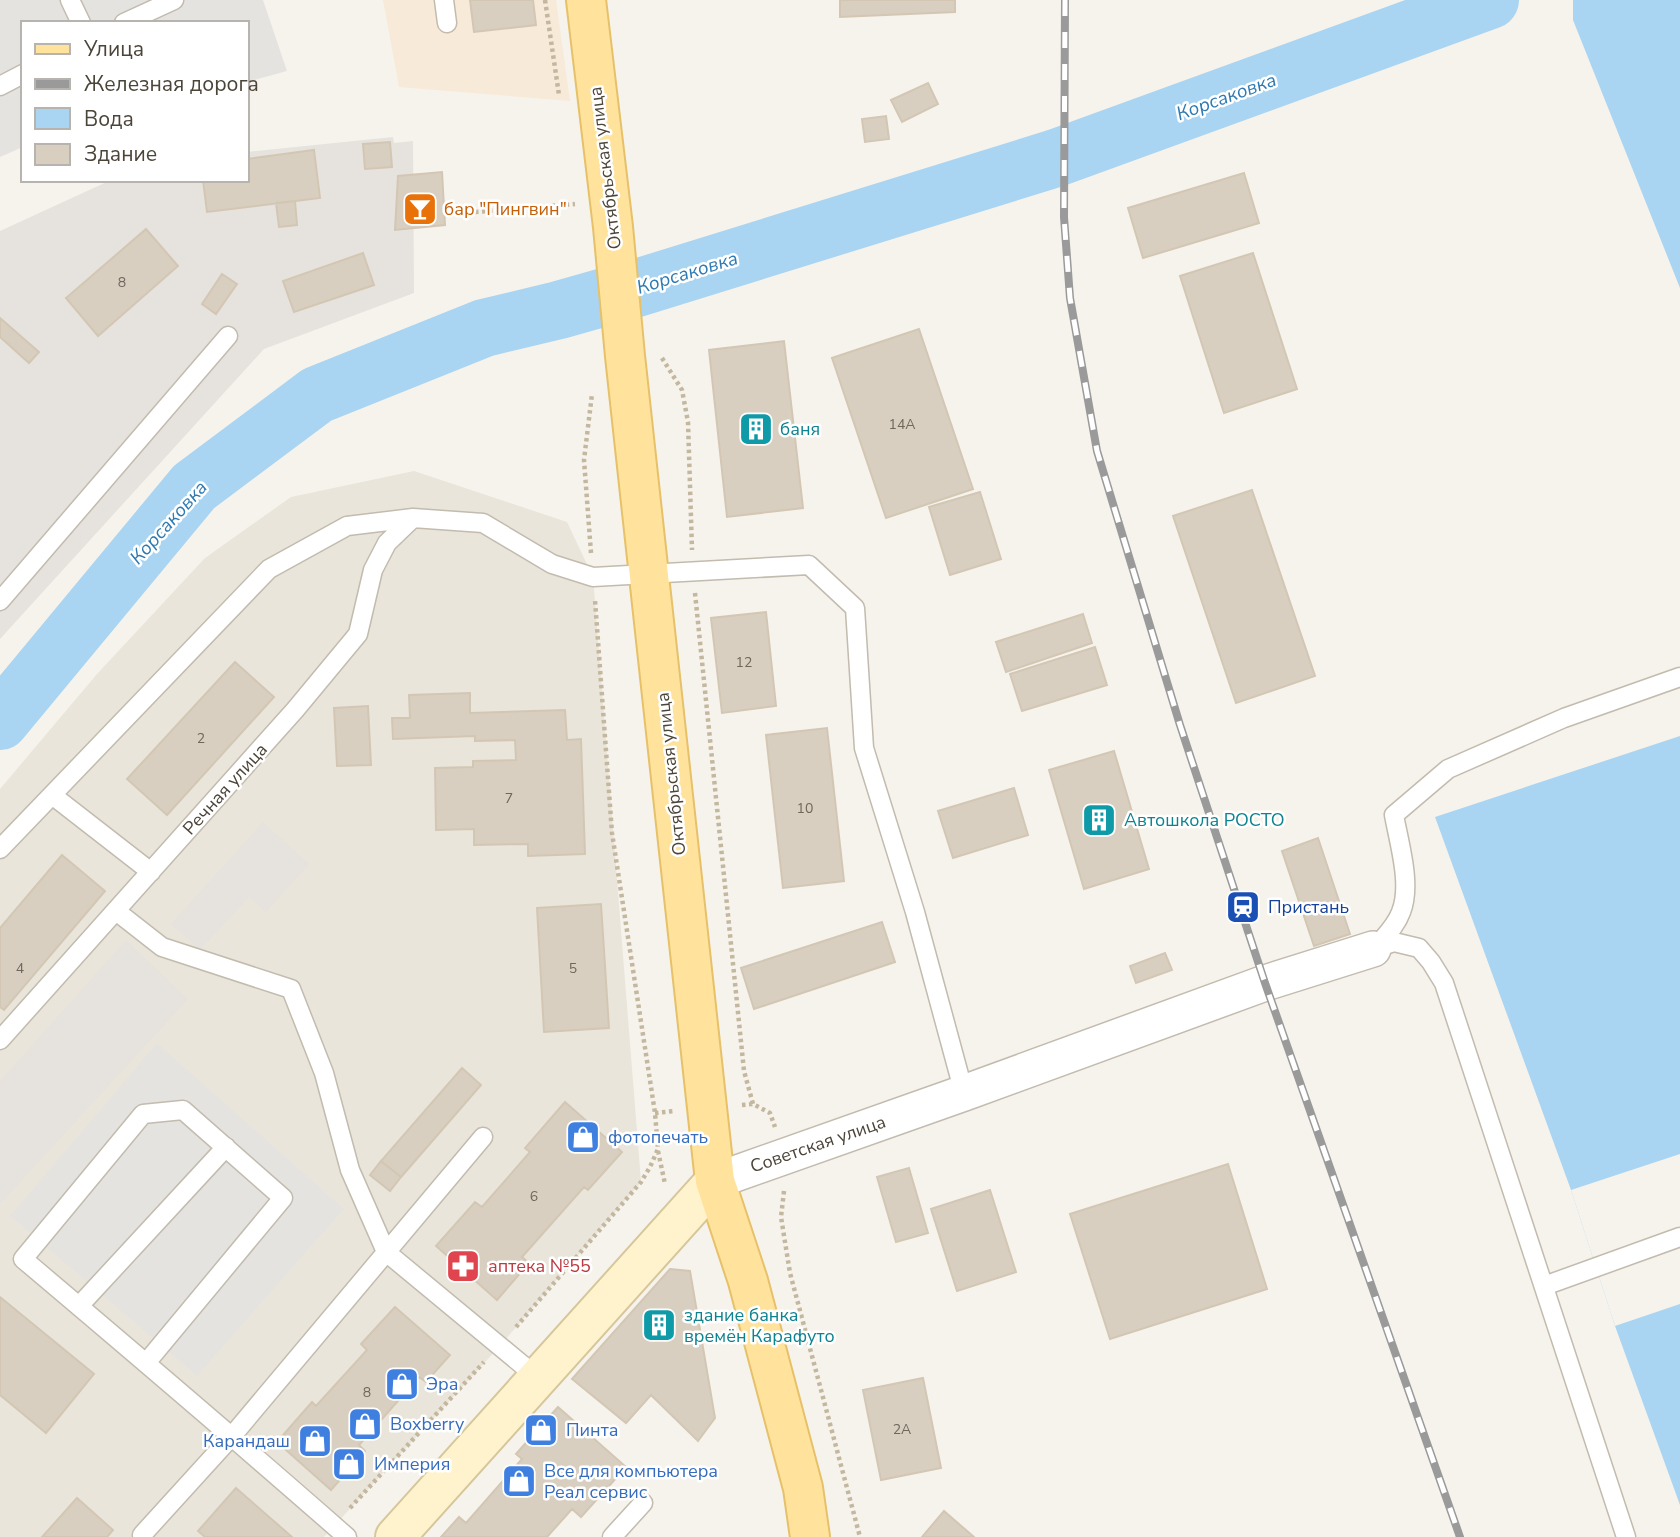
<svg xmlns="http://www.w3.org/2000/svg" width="1680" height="1537" font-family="'Nunito Sans',sans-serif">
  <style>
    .residential { fill: #eae5da }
    .commercial { fill: #f7ead8 }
    .industrial { fill: #e6e2dd }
    .parking { fill: #e5e3e0 }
    .water { fill: #a9d4f2 }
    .pier { fill: #f6f3ec }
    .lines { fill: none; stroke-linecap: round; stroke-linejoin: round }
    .river { stroke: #a9d4f2; stroke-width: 58 }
    .building { fill: #d8cfc1; stroke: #d3c7b4; stroke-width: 2 }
    .lane-casing { stroke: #c2bbae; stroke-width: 21 }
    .street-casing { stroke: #c2bbae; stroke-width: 38 }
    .secondary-casing { stroke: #d6c79b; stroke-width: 42 }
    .primary-casing { stroke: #e6c16a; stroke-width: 42 }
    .path { stroke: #c4b79f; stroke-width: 4.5; stroke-dasharray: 3.5 3.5; stroke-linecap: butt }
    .lane { stroke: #fff; stroke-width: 18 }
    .street { stroke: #fff; stroke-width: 35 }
    .secondary { stroke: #fff3cd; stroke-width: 38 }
    .primary { stroke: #ffe39c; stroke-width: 38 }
    .rail-casing { stroke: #9a9a9a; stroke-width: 8 }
    .rail { stroke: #fff; stroke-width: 5; stroke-dasharray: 16; stroke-linecap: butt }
    .labels { text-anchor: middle; stroke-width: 5; stroke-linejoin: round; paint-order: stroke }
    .number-label { font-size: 14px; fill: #6e675b }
    .street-label { font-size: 18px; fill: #4b4439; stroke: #fff }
    .food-label { font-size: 18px; fill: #c56008; stroke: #fff; text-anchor: start }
    .culture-label { font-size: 18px; fill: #0d838f; stroke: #fff; text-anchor: start }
    .transit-label { font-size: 18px; fill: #164399; stroke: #fff; text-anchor: start }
    .shop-label { font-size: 18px; fill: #366cbe; stroke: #fff; text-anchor: start }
    .health-label { font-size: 18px; fill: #be3a42; stroke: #fff; text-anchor: start }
    .water-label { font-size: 19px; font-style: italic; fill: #2e7ab2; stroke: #fff }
  </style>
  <rect width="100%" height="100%" fill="#f6f3ec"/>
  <path class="residential" d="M414 471 567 522 593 577 641 1182 499 1347 324 1537H0V789L97 674 205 558 291 497Z"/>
  <path class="commercial" d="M383 0H556L570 101 399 87Z"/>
  <path class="industrial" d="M393 137 394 143 413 141 414 293 264 349 0 639V231L111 180H247V152Z
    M263 822 309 864 266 912 249 897 200 950 171 924Z
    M126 940 188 999 0 1204V1081Z"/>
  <path class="parking" d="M0 0H263L287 71 247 82V23H23V147L0 157Z
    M157 1043 344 1209 197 1376 10 1216Z"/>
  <path class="water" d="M1573 0H1680V288L1573 20Z
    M1680 736V1505L1615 1326 1571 1190 1435 817Z"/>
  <path class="pier" d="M1680 1154V1304L1615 1326 1571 1190Z"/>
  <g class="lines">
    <path class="river" d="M0 721 194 487 317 395 484 328 559 310 640 287 1056 158 1490 0"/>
  </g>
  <path class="building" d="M470 0H533L536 25 474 32Z
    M840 0H955V12L840 17Z
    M928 83 938 104 902 122 891 100Z
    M886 116 889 139 865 142 862 119Z
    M390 142 392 167 365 169 363 144Z
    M314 150 320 198 207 212 203 180H247V159Z
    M442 172 445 225 395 230 398 176Z
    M1244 173 1259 223 1143 258 1128 208Z
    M295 201 297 225 279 227 276 203Z
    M146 229 178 266 98 336 66 298Z
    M363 253 374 285 294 312 283 281Z
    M1253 253 1297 389 1224 413 1180 276Z
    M222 274 237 284 216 314 202 304Z
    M0 318 39 352 29 363 0 337Z
    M919 329 973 489 886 518 832 358Z
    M784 341 803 508 727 517 709 350Z
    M1252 490 1315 676 1236 703 1173 516Z
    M980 492 1001 559 950 575 929 507Z
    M766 612 776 706 722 713 711 618Z
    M1083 614 1092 643 1006 672 996 642Z
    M1095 647 1107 685 1022 711 1010 674Z
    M235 662 274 697 167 815 127 779Z
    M470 693V713L565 710 567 740 581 739 585 854 528 856V844L474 845V829L436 830 435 768 473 767V761L516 760 515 740 475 741V736L393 739 392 718H410L409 695Z
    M368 706 371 765 337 766 334 708Z
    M827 728 844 881 783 888 766 735Z
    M1114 751 1149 869 1084 889 1049 770Z
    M1014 788 1028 835 953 858 938 811Z
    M1318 838 1350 934 1314 946 1282 851Z
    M62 855 105 891 4 1010 0 1007V928Z
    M601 904 609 1028 544 1032 537 908Z
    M882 922 895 962 754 1009 741 968Z
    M1165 953 1172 970 1136 983 1130 966Z
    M462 1068 481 1085 401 1177 381 1161Z
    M565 1102 622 1152 588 1190 584 1187 522 1257 529 1263 497 1300 436 1246 475 1202 482 1207 530 1152 525 1148Z
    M381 1161 401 1177 390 1191 370 1175Z
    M1228 1164 1267 1289 1110 1339 1070 1214Z
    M909 1168 928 1233 896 1242 877 1177Z
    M990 1190 1016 1272 957 1291 931 1209Z
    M670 1269 690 1271 715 1418 698 1441 651 1395 626 1423 572 1379Z
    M0 1297 94 1374 46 1433 0 1395Z
    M395 1307 450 1355 426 1382 419 1377 359 1445 365 1451 331 1490 277 1442 312 1402 316 1406 367 1350 361 1344Z
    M923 1378 941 1468 881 1480 863 1390Z
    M558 1407 626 1467 581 1517 572 1509 547 1537H441L459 1517 466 1523 522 1459 516 1454Z
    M236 1488 292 1537H205L198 1531Z
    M77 1498 113 1530 107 1537H42Z
    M944 1511 974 1537H922Z"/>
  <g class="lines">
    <g class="lane-casing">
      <path id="lane" d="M70 0 81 23
        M444 0 447 23
        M124 23 174 0
        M0 86 23 74
        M0 601 228 336
        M52 795 151 872
        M0 849 269 569 347 526 413 518 483 523 552 564 593 577 809 565 855 608 864 748 915 912 964 1093
        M116 911 162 947 291 989 324 1073 350 1170 386 1252 537 1377
        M1376 947C1385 936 1396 926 1401 912 1412 885 1399 843 1394 815L1448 769 1564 718 1680 677
        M1373 949 1394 942 1419 948 1431 962 1444 983 1626 1537
        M0 1040 295 710 358 634 373 570 387 543 413 518
        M1544 1286 1680 1237
        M79 1306 226 1147
        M146 1363 283 1198 183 1110 143 1114 23 1259C132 1351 240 1443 347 1537
        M142 1535 232 1436 483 1137
        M612 1537 643 1503"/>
    </g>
    <g class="street-casing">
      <path id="street" d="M715 1181 964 1093 1265 983 1373 949"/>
    </g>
    <g class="secondary-casing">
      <path id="secondary" d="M395 1537 715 1181"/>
    </g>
    <g class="primary-casing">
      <path id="primary" d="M586 0 613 227 625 356 715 1181 748 1281 803 1488 810 1537"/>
    </g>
    <path class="path" d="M545 0 559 95
      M475 212 575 204
      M662 358 682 390 688 422 692 550
      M591 553 584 460 592 394
      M695 593 744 1071 753 1104
      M742 1105 753 1104 770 1113 775 1127
      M655 1113 675 1111
      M658 1151 665 1184
      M784 1191 781 1217 790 1273 860 1537
      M516 1327 641 1182 650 1167 658 1149 655 1113 612 833 595 600
      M350 1508 484 1362"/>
    <use href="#lane" class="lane"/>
    <use href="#street" class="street"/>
    <use href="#secondary" class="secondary"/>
    <use href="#primary" class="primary"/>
    <g class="rail-casing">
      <path id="rail" d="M1065 0 1064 217 1070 298 1097 451 1180 725 1265 983 1460 1537"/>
    </g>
    <use href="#rail" class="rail"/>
  </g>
  <defs>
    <g id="bar-square" transform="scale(1.75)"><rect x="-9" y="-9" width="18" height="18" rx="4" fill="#e8710a" stroke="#fff"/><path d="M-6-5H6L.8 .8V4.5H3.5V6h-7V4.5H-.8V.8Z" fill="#fff"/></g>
    <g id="building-square" transform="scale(1.75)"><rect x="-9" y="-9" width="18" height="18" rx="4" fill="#0f9aa8" stroke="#fff"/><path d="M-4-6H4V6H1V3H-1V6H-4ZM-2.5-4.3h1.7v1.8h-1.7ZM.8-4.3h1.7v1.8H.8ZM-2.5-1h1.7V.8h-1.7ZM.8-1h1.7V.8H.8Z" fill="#fff"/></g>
    <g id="station-square" transform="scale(1.75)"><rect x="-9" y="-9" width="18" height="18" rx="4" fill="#1a4fb4" stroke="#fff"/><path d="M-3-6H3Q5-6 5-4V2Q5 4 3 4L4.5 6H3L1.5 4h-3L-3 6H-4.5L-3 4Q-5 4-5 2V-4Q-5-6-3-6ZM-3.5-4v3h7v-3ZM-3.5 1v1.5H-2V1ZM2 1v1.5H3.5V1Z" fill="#fff"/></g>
    <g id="shop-square" transform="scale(1.75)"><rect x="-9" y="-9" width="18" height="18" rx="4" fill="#3f7fe0" stroke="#fff"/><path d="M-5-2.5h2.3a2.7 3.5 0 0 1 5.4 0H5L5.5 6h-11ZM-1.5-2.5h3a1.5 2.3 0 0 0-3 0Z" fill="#fff"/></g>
    <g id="pharmacy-square" transform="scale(1.75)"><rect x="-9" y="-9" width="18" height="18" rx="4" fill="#e0444e" stroke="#fff"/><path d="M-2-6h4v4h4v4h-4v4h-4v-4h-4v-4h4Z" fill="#fff"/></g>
  </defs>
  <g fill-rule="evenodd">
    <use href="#bar-square" x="420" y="209"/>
    <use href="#building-square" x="756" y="429"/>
    <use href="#building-square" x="1099" y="820"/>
    <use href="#station-square" x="1243" y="907"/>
    <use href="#shop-square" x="583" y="1137"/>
    <use href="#pharmacy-square" x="463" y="1266"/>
    <use href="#building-square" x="659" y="1325"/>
    <use href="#shop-square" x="402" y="1384"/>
    <use href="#shop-square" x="365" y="1424"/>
    <use href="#shop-square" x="541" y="1430"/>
    <use href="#shop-square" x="315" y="1441"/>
    <use href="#shop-square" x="349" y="1464"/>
    <use href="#shop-square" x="519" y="1481"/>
  </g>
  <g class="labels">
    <g class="number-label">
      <text x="122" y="287">8</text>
      <text x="902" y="429">14А</text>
      <text x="744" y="667">12</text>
      <text x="201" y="743">2</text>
      <text x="509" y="803">7</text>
      <text x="805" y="813">10</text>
      <text x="20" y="973">4</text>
      <text x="573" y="973">5</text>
      <text x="534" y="1201">6</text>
      <text x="367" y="1397">8</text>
      <text x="902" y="1434">2А</text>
    </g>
    <g class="street-label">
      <text transform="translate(605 168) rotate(-97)" y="6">Октябрьская улица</text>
      <text transform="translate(671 774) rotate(-96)" y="6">Октябрьская улица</text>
      <text transform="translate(225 789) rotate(-48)" y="6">Речная улица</text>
      <text transform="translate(818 1144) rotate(-19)" y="6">Советская улица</text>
    </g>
    <g class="food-label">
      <text x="444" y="215">бар "Пингвин"</text>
    </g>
    <g class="culture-label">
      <text x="780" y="435">баня</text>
      <text x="1124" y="826">Автошкола РОСТО</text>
      <text x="684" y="1321">здание банка<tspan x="684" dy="21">времён Карафуто</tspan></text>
    </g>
    <g class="transit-label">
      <text x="1268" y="913">Пристань</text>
    </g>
    <g class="shop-label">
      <text x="608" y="1143">фотопечать</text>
      <text x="426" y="1390">Эра</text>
      <text x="390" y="1430">Boxberry</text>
      <text x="566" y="1436">Пинта</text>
      <text x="290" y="1447" text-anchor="end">Карандаш</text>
      <text x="374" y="1470">Империя</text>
      <text x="544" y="1477">Все для компьютера<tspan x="544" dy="21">Реал сервис</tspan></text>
    </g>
    <g class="health-label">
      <text x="488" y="1272">аптека №55</text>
    </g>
    <g class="water-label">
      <text transform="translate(1226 96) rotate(-20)" y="7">Корсаковка</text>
      <text transform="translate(687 272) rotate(-17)" y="7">Корсаковка</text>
      <text transform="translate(168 522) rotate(-48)" y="7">Корсаковка</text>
    </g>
  </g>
  <rect x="21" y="21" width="228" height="161" fill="#ffffff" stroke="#b7b4b0" stroke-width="2"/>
  <rect x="35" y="44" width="35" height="10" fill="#ffe39c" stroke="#b7b4b0" stroke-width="2"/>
  <text x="84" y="56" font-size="21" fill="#4b4439">Улица</text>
  <rect x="35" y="79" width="35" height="10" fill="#9a9a9a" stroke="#b7b4b0" stroke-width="2"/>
  <text x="84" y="91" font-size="21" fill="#4b4439">Железная дорога</text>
  <rect x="35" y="108" width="35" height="21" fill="#a9d4f2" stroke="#b7b4b0" stroke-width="2"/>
  <text x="84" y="126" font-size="21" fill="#4b4439">Вода</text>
  <rect x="35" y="144" width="35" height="21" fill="#d8cfc1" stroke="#b7b4b0" stroke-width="2"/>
  <text x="84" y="161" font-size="21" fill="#4b4439">Здание</text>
</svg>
